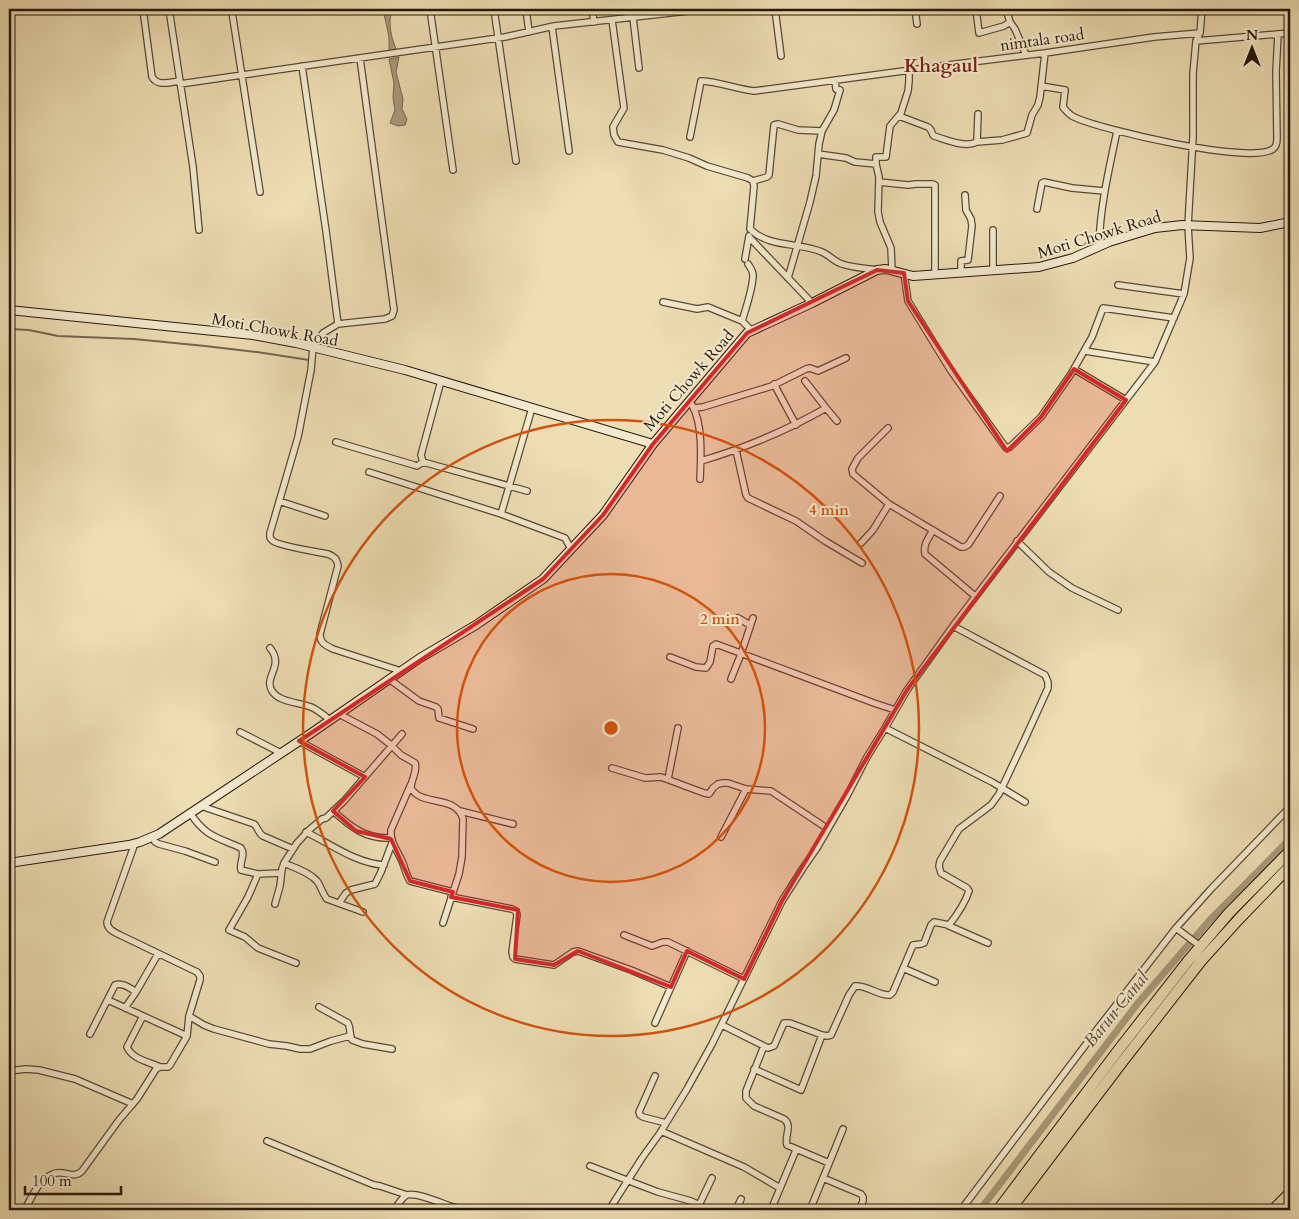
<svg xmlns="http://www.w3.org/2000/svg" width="1299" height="1219" font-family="Cardo,serif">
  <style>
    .water { fill: #a99a79; stroke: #74664c }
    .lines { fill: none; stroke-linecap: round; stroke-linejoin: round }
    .stream { stroke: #74664c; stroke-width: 2 }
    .canal { stroke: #a99a79; stroke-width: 7 }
    .street-casing { stroke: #574934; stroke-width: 8 }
    .secondary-casing { stroke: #251809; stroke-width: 10 }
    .highway-casing { stroke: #251809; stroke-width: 12 }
    .street { stroke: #f3e9ce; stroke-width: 5.5 }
    .secondary { stroke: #f3e9ce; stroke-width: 8 }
    .highway { stroke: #edddb3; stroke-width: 10 }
    .marked { fill: #d62828; fill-opacity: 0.2; stroke: #d62828; stroke-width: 4; stroke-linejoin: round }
    .ring { fill: none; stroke: #d4520c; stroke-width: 2.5 }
    .labels { text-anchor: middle; stroke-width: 4; stroke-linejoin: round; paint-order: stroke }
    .street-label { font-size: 16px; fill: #251809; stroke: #f3e9ce }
    .water-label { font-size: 18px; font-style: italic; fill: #5a4c36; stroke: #f3e9ce }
    .quarter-label { font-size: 19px; font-weight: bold; fill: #7a1f14; stroke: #f3e9ce }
    .centre { fill: #d4520c; stroke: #f3e9ce; stroke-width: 2.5 }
    .ring-label { font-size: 15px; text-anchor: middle; font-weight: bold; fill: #d4520c; stroke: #f3e9ce; stroke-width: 4; stroke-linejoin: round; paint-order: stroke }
  </style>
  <rect width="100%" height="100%" fill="#edddb3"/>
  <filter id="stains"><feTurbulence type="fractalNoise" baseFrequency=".004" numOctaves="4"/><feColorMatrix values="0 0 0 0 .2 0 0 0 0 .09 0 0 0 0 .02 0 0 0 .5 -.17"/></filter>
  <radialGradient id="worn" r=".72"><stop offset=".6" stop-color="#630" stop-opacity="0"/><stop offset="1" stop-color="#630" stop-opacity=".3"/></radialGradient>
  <path class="water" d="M383 9H391C392 14 390 16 390 21 390 31 392 39 396 49L389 50V37Z
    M399 57 396 72 403 99 402 109 407 119 405 125 398 126 390 123 395 110 393 98 394 83 389 59Z"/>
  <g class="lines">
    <path class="stream" d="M9 329 29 330 58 336 134 339 205 346 257 352 309 360"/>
    <path class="canal" d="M980 1210 1138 1003 1209 921 1290 839"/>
    <g class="street-casing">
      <path id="street" d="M143 9 152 77C158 87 170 82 180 81
        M169 9 193 167 199 230
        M430 9 453 170
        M494 9 516 161
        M526 9 529 32
        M592 9 594 22
        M632 9 639 68
        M775 9 781 56
        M915 9 917 24
        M976 9 979 33 1004 26 1010 22
        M1006 9 1010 22 1015 29 1026 55
        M232 12 260 192
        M612 20 624 108 613 127 614 135 618 142 663 150 689 158 707 166 748 178 753 181 754 186 750 229C769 248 799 242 822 252 829 255 835 262 842 264 853 268 866 268 877 270
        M552 27 569 151
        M1200 33 1202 9
        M1196 41 1290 33
        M360 58 394 310 392 316 385 319 338 324 323 333 313 347 311 370 298 437 270 533C270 537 269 538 273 541 279 546 318 552 328 554 335 557 337 559 338 566L320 634C320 643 325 645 333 649L401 671
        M302 66 326 231 338 324
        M180 84 505 37 554 26 706 9
        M1041 86 1065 90 1063 107C1066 111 1070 115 1074 117 1101 130 1252 165 1273 149 1276 147 1277 142 1277 138L1276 72 1278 34
        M899 116 928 127C932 129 931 133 934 136 947 140 965 148 977 142L978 114
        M977 142 1002 140 1027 133 1032 115 1038 105 1040 97 1045 53
        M818 154 846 158 855 162 876 164
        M753 181 767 177 769 175 774 125 778 124 798 130 822 131
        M879 182 908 185 916 184H933L935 185V274
        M1037 209 1042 183 1044 182 1072 188 1104 191
        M993 230V270
        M749 237 812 303
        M1099 246C1100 207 1109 169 1117 131
        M745 259 749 236
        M892 270 891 248 880 222 878 212 879 177 876 164V157H886L890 126 901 113 908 91 909 81V70
        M904 273 908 301 951 371 1006 448 1010 447 1041 417 1071 374 1092 337 1103 308 1174 318
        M961 273V261L968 260 972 226 971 219 966 210 965 195
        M788 278 810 202 816 176 819 144 822 131 834 110 840 90 836 89 835 80
        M1118 285 1184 294
        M663 302 697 309 708 307 742 321 752 331
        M742 321C746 308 753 288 753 275 753 271 750 267 748 264
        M1085 351 1155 362
        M1074 369 1126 400
        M441 381 421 455 423 462 527 491
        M774 384 796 425
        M692 405C703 424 701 458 700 479
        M532 408 501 514 565 538 571 549
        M694 408 703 407 772 386 806 369 810 368 818 371 846 358
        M826 408 837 421
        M336 442 414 465 417 466 423 462
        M736 450 746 495 748 498 796 521 825 541 862 563
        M701 461C745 448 786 431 826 408L805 381
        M369 472 501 514
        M279 501 325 516
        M889 504 961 547H964L968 545 1000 496
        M933 530C928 539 923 545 925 554L975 596
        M1017 541 1049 572 1072 588 1118 610
        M861 543 873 530 889 504 853 474 852 469 858 458 888 428
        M738 618 750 625
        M270 648C285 666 263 677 272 691 280 703 299 702 311 707 318 710 324 715 330 720
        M670 657 696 667 706 668 710 662 713 646 716 644 874 703 895 710
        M389 679 419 701 436 707 438 709 439 718 473 729
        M731 679 741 654 753 618
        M339 714 377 734 391 745 401 755 415 763C418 771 411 779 411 788 421 807 456 794 463 819L462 857 459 874 443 923
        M885 728 992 782 1025 802
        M240 732 281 753
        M299 741 365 777
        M612 768 645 778 661 777 704 793 709 794 713 788 718 784 723 783H728L746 789 771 791 828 829
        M668 779 678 728
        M411 784 391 830C390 842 397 850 402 861 405 868 406 875 410 881L453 892
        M201 806 254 824C258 827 258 833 263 836L293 849
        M333 811C351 827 365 839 391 838
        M460 811 513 824
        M190 813C206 837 217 837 241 848 246 855 239 862 241 870L258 874 281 873
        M306 832C331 844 355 863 384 865
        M153 837 155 842 159 844 185 851 215 862
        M721 837 746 789
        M284 863C295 868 309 872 317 881 321 886 322 893 327 899L363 912
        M258 874 248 897 229 930 245 937 258 948 296 963
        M451 897 512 909 516 911 517 915 512 952 513 957 515 959 554 965 573 952 578 951 631 970 671 987
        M339 903 346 893 351 890 375 884 381 872 392 843
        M275 904 280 886 282 869 284 863 297 843 309 830 322 819 326 818 344 801 402 734
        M947 925 988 943
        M1176 928 1200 946
        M624 935 652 946 663 942H668L744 979
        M903 968 935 982
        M108 1000 187 1036
        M319 1007 348 1023C351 1029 349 1034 352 1040L363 1044 392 1049
        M125 1008 136 992 158 954
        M143 1016 127 1047C132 1059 149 1062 160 1067
        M189 1016 204 1025 214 1029 269 1044 287 1046 300 1049H310L331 1041 350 1036
        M655 1023 687 951
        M722 1025 768 1048 774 1046 784 1023H790L822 1035 827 1036 831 1035 849 995 855 986C868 985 878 996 890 995L893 992 913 945 921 944 924 943 931 925 934 922 949 925C957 915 965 903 969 891L967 888 941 873 939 866 940 861 959 829 991 805 999 794 1024 741 1048 688V682L1045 675 953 626
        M90 1034 115 985C122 982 130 988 136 992
        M764 1046 746 1091V1098L754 1106 784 1119C793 1126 784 1136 787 1145L829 1163
        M754 1069 801 1090 822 1035
        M9 1071 26 1069 39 1070 75 1079 133 1104
        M655 1076 639 1112 640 1115 643 1117 666 1123
        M661 1131 744 1167 780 1188
        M267 1141 374 1185 380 1186 407 1195
        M590 1166 658 1192 691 1201 699 1205
        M823 1178 861 1194 863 1197V1201L859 1210
        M24 1210C33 1197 37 1180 53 1174 63 1169 73 1180 82 1171L119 1120 137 1099 156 1069 160 1067H168L170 1065 187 1036 189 1016 200 980V976L197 972 120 935C114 932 107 929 107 922L135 843
        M394 1210C397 1206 402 1197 407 1195 416 1192 441 1203 450 1206 463 1211 474 1206 489 1210
        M609 1210 642 1158 660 1133 687 1089 712 1044 782 901 803 868 817 848 847 796 867 757 885 728 907 690 953 626 1155 362 1184 294 1190 258 1188 226 1193 137V74L1196 41 1200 33 1154 37 1045 53 948 65 754 91C736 89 720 82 702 81H701L690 137
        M708 1210 699 1205 712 1178
        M736 1210 741 1199
        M771 1210 796 1150
        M810 1210 843 1129
        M961 1210 1099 1027 1176 928 1211 889 1290 807"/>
    </g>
    <g class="secondary-casing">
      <path id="secondary" d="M9 310 253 335 296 343 405 370 653 444 747 333 812 303 877 270 886 269 913 276 1039 267 1073 258 1109 242 1155 228 1182 225 1260 228 1290 222
        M9 863 129 845 140 842 159 834 310 734 420 658 476 625 543 579 603 515 653 444"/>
    </g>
    <g class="highway-casing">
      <path id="highway" d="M998 1210 1120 1048 1188 961 1229 913 1290 851
        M1010 1210 1123 1061 1201 961 1238 920 1290 866
        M1273 1210 1290 1193
        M1285 1210 1290 1205"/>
    </g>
    <use href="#street" class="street"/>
    <use href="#secondary" class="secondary"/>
    <use href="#highway" class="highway"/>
  </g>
  <path class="marked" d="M877 270 904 273 908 301 1007 451 1041 417 1074 369 1126 400 907 690 782 901 744 979 687 951 671 987 578 951 554 965 515 959 518 910 451 897 453 892 410 881 391 839 356 831 333 811 365 777 299 741 543 579 603 515 653 444 747 333Z"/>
  <g class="ring">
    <circle cx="611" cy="728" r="154"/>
    <circle cx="611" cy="728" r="308"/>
  </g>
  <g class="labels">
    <g class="street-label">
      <text transform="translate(1042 39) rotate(-8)" y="6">nimtala road</text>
      <text transform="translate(1099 234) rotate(-17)" y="6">Moti Chowk Road</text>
      <text transform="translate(275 329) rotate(10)" y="6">Moti Chowk Road</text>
      <text transform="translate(688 380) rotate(-49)" y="6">Moti Chowk Road</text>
    </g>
    <g class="water-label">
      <text transform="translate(1116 1009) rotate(-51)" y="6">Barun Canal</text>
    </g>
    <g class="quarter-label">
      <text x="941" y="72">Khagaul</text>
    </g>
  </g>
  <circle cx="611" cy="728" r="8" class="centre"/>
  <g class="ring-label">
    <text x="829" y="515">4 min</text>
    <text x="720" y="624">2 min</text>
  </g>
  <rect width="1299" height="1219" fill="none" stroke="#edddb3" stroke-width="30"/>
  <rect x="10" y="10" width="1279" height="1199" fill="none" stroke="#251809" stroke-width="2.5"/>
  <rect x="15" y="15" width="1269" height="1189" fill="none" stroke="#251809"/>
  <g transform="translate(1252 48)" stroke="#f3e9ce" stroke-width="4" paint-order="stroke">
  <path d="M0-4L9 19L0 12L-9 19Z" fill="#251809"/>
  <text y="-8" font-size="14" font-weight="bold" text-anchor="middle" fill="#251809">N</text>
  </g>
  <path d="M25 1186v8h96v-8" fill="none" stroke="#251809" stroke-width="2.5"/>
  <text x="32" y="1186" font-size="15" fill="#251809" stroke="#f3e9ce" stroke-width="4" paint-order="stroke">100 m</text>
  <rect width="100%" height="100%" filter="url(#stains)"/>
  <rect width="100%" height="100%" fill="url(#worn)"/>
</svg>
